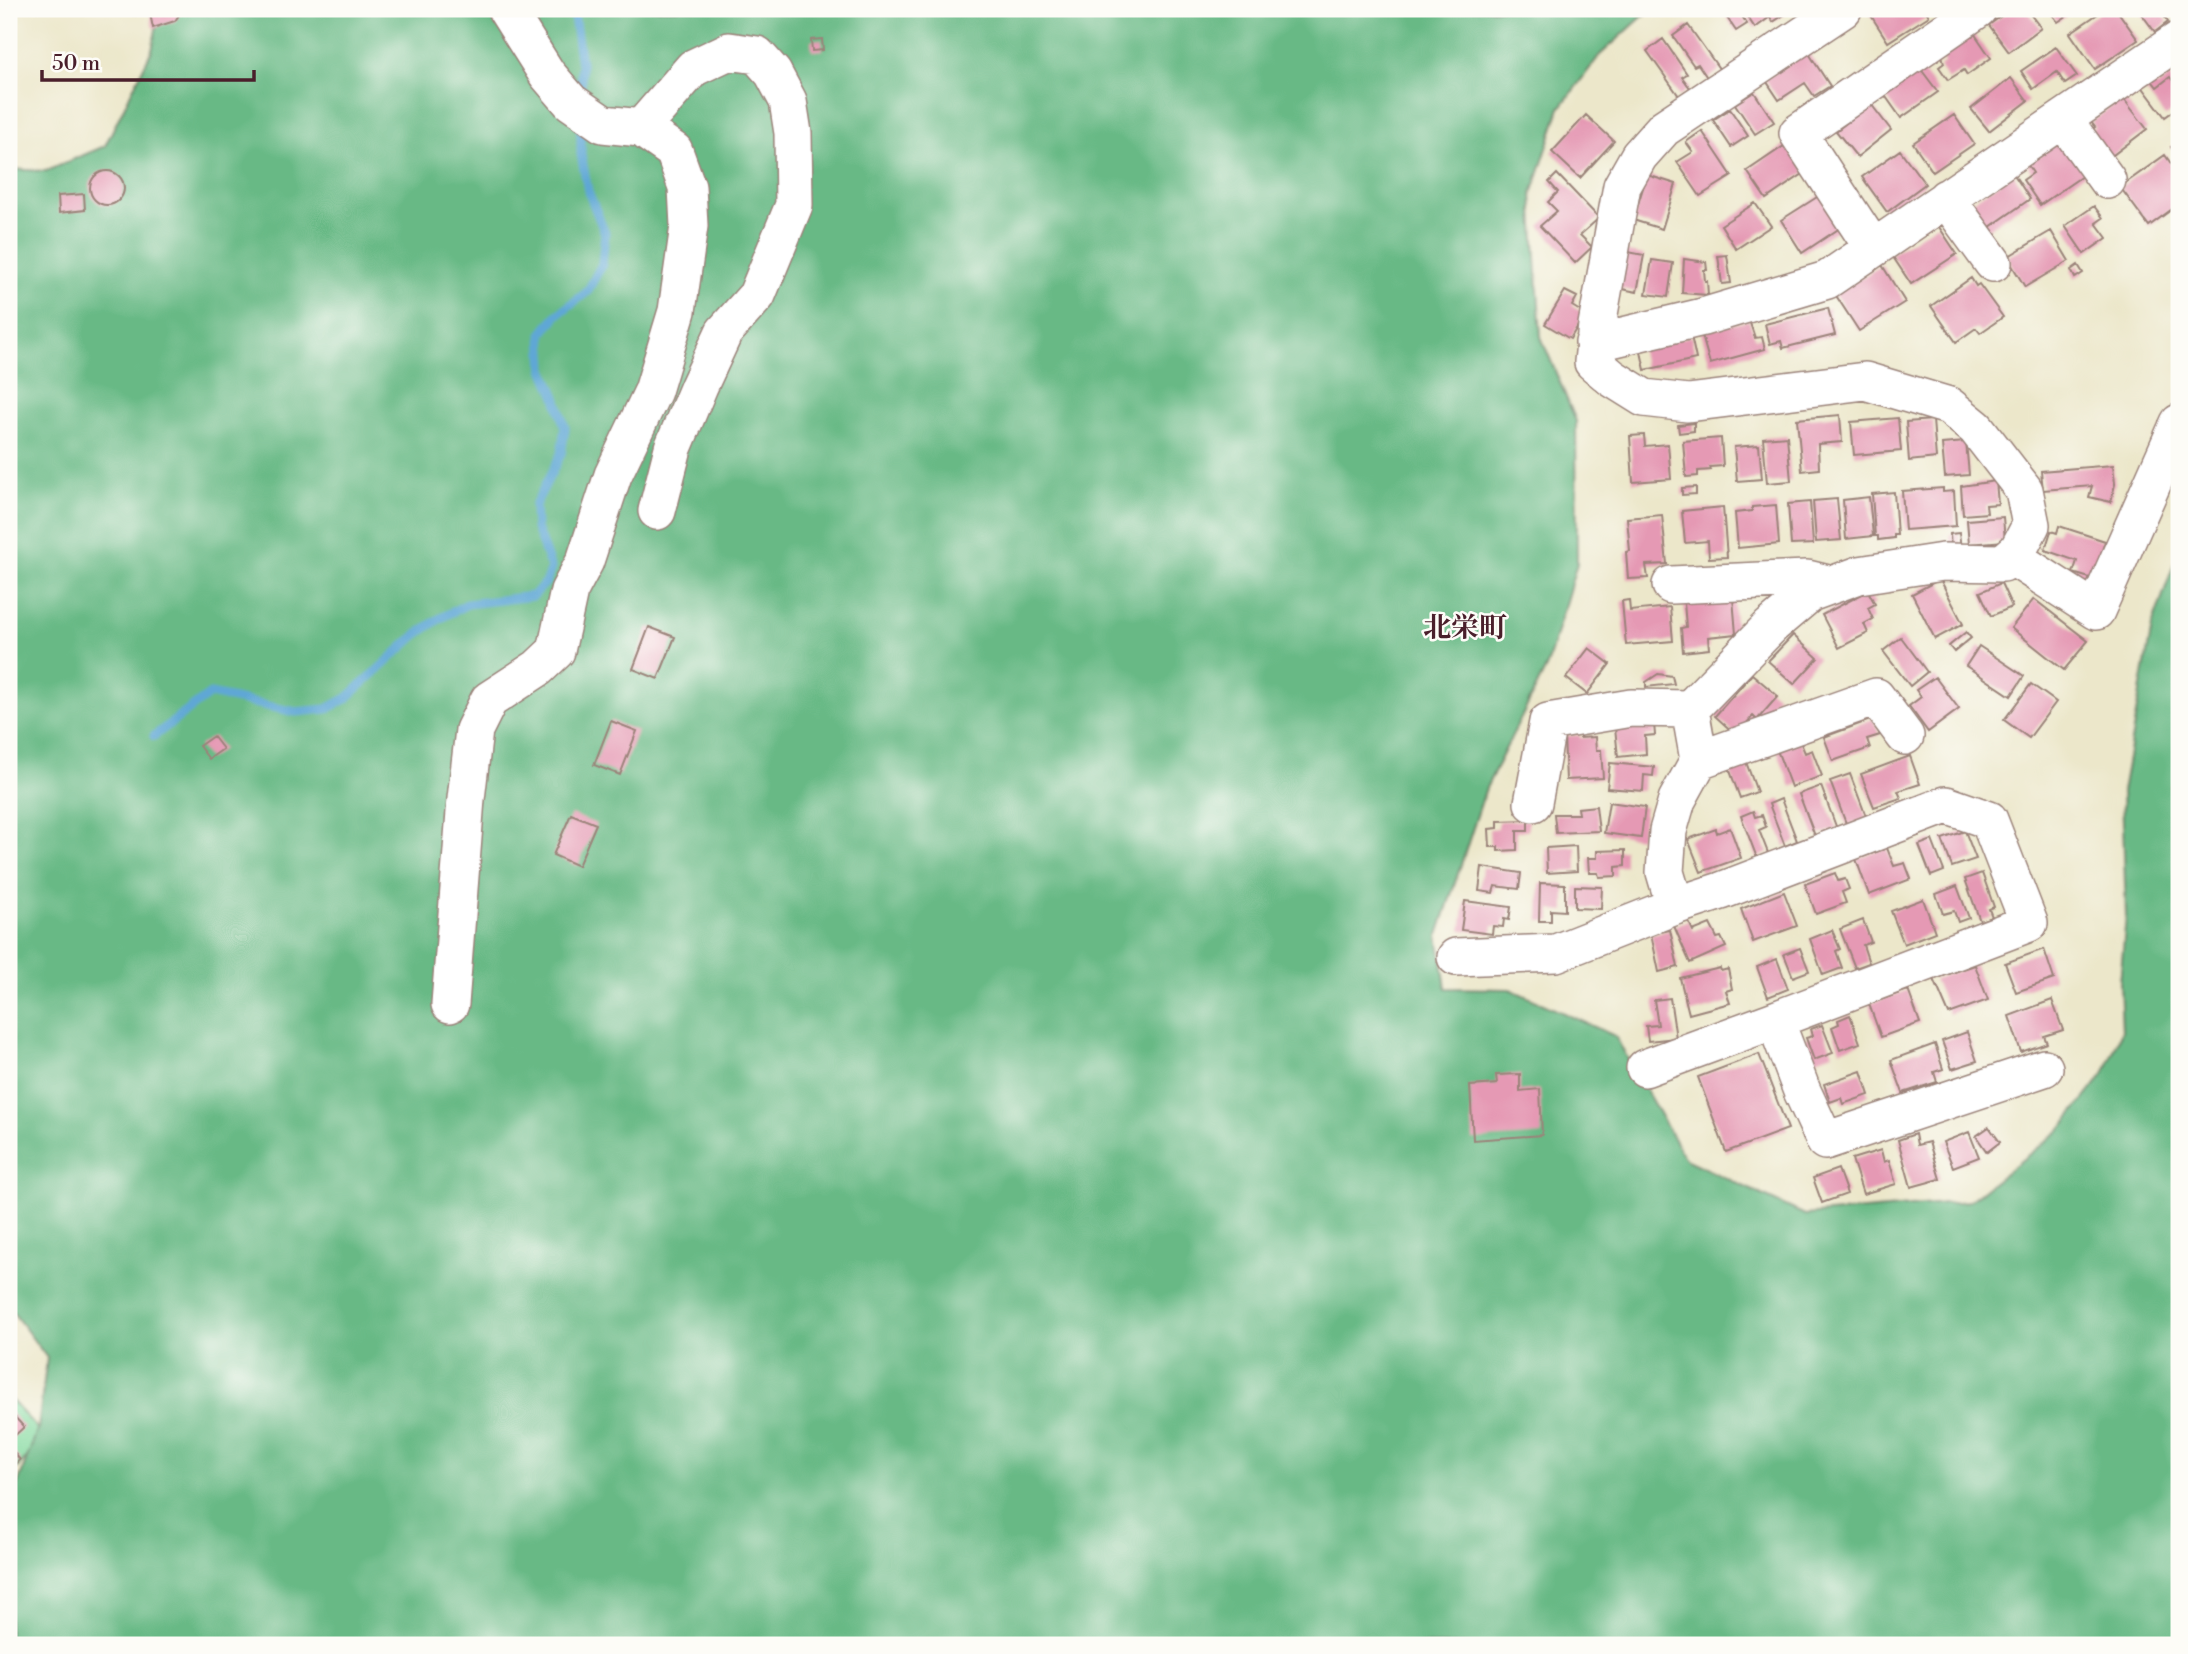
<svg xmlns="http://www.w3.org/2000/svg" width="2188" height="1654" font-family="'Libre Bodoni','Noto Serif JP',serif">
  <style>
    .green { fill: #81d99e; stroke: #667c64; stroke-width: 2 }
    .forest { fill: #68b985; stroke: #596c58; stroke-width: 2 }
    .lines { fill: none; stroke-linecap: round; stroke-linejoin: round }
    .stream { stroke: #5ea7d5; stroke-width: 9 }
    .building { fill: #e599b4 }
    .minor-casing { stroke: #9b837a; stroke-width: 40 }
    .minor { stroke: #fff; stroke-width: 37 }
    .labels { text-anchor: middle; stroke-width: 5; stroke-linejoin: round; paint-order: stroke }
    .quarter-label { font-size: 28px; font-weight: bold; fill: #4a1f2b; stroke: #fdfcf7 }
  </style>
  <rect width="100%" height="100%" fill="#fdfcf7"/>
  <filter id="ink" filterUnits="userSpaceOnUse"><feTurbulence type="fractalNoise" baseFrequency=".0143" numOctaves="2"/><feDisplacementMap in="SourceGraphic" scale="14" xChannelSelector="R" yChannelSelector="G"/><feConvolveMatrix kernelMatrix="1 2 1 2 8 2 1 2 1" color-interpolation-filters="sRGB"/></filter>
  <filter id="wash" filterUnits="userSpaceOnUse"><feTurbulence type="fractalNoise" baseFrequency=".00686" numOctaves="4" result="noise"/><feDisplacementMap in="SourceGraphic" scale="28" xChannelSelector="R" yChannelSelector="G"/><feGaussianBlur stdDeviation="1.57" result="paint"/><feColorMatrix in="noise" values="0 0 0 0 0 0 0 0 0 0 0 0 0 0 0 0 0 1.4 0 .05"/><feComposite in="paint" operator="in"/></filter>
  <g filter="url(#wash)">
    <rect width="100%" height="100%" fill="#ece7ca"/>
    <path class="green" d="M9 1398 46 1438 9 1477Z"/>
    <path class="forest" d="M160 9H1651L1600 55 1560 108 1532 194 1541 337 1576 421 1577 563 1547 666 1486 788 1438 935 1446 988 1510 989 1615 1036 1685 1159 1805 1215 1969 1201 2059 1131 2104 1074 2122 1031 2120 982 2126 916 2122 791 2152 626 2179 550V1645H9V1502L12 1500 38 1428 47 1358 9 1307V169L46 171 105 146 152 50Z"/>
    <g class="lines">
      <path class="stream" d="M573 9 581 64V96
        M154 736 210 694 296 712 327 709 347 698 416 635 439 619 467 604 533 596 546 582 551 568 536 528 535 505 561 454 565 428 556 397 544 369 542 334 557 315 587 292 602 264 605 233 588 191 581 154V121"/>
    </g>
    <g id="blocks">
      <path class="building" d="M149 9H183L175 21 153 28Z
        M1721 9H1737L1747 24 1736 31Z
        M1742 9H1793L1773 22 1770 17 1755 28Z
        M1872 9H1925L1929 16 1888 42 1868 11Z
        M2011 9H2026L2041 28 2009 52 1989 25Z
        M2048 9H2077L2058 22Z
        M2105 9H2116L2138 40 2095 69 2070 33Z
        M2138 9H2173L2164 16 2168 22 2155 32Z
        M1688 25 1720 70 1708 79 1698 64 1694 66 1673 36Z
        M1972 30 1991 58 1967 75 1964 70 1948 80 1939 67 1944 63 1941 51Z
        M822 39 823 50 812 51 811 40Z
        M1663 39 1687 74 1682 77 1690 88 1679 96 1647 51Z
        M2056 47 2077 76 2065 84 2057 72 2033 89 2021 71Z
        M1808 52 1830 86 1814 96 1805 83 1779 100 1765 79Z
        M1920 68 1938 92 1901 118 1884 94Z
        M2170 77 2179 89V107L2165 117 2141 85 2150 78 2157 87Z
        M2011 78 2028 101 1989 131 1971 109Z
        M1754 92 1774 122 1755 134 1735 104Z
        M2123 98 2147 129 2109 158 2089 132 2095 127 2091 122Z
        M1871 104 1891 130 1857 157 1836 131Z
        M1730 109 1748 136 1731 147 1713 120Z
        M1586 115 1614 141 1580 178 1552 152Z
        M1954 115 1974 144 1933 172 1913 143Z
        M1702 131 1732 176 1700 196 1677 162 1693 152 1686 142Z
        M2062 140 2085 174 2040 205 2023 180 2033 173 2027 164Z
        M2179 141V159L2171 147Z
        M1787 144 1806 172 1766 199 1747 171Z
        M1900 150 1925 184 1887 212 1862 177Z
        M2165 155 2179 175V204L2149 226 2120 187Z
        M90 188a17 17 0 1 1 34 0a17 17 0 1 1-34 0Z
        M2013 173 2030 199 1987 229 1969 203Z
        M1557 174 1599 218 1580 235 1592 247 1575 263 1540 226 1557 211 1548 202 1558 192 1549 182Z
        M1647 175 1676 184 1662 229 1633 220Z
        M1825 192 1846 224 1802 253 1781 220Z
        M84 194 85 210 59 213 58 196Z
        M1755 203 1771 226 1736 249 1721 225Z
        M2094 206 2103 218 2096 223 2107 238 2084 254 2065 226Z
        M1937 224 1957 254 1911 284 1891 254Z
        M2051 231 2069 261 2025 287 2007 257Z
        M1623 251 1644 255 1637 292 1617 288Z
        M1727 255 1731 283 1722 284 1718 256Z
        M1684 259 1706 262 1707 270H1704L1705 281H1707L1708 295 1682 293Z
        M1652 260 1673 263 1668 297 1646 294Z
        M1882 265 1905 302 1859 331 1835 294Z
        M2078 265 2083 273 2075 278 2071 270Z
        M1971 278 1976 286 1979 284 2003 317 1980 333 1976 328 1956 342 1931 306Z
        M1565 291 1577 297 1572 306 1585 314 1570 339 1545 324Z
        M1828 308 1835 335 1783 348 1781 341 1770 344 1765 324Z
        M1749 320 1755 338 1762 337 1765 349 1710 364 1701 332Z
        M1691 336 1696 359 1645 370 1640 347Z
        M1840 415 1842 442 1818 444 1819 469 1802 471 1797 419Z
        M1898 418 1901 451 1854 455 1851 422Z
        M1933 420 1936 458 1909 461 1906 422Z
        M1694 423V431L1679 433 1678 425Z
        M1644 435 1645 446 1668 444 1671 479 1633 482 1630 436Z
        M1787 436 1791 481 1767 483 1763 438Z
        M1721 438 1723 466 1710 467 1711 470 1698 471V476L1686 477 1683 441Z
        M1966 442 1969 475 1945 477 1942 444Z
        M1759 445 1762 479 1737 481 1734 447Z
        M2113 465 2115 484 2111 502 2089 497 2092 486 2043 490 2041 471Z
        M1996 481 1998 504 1986 505 1987 513 1963 515 1961 486Z
        M1696 487V494L1682 495V488Z
        M1943 488V492L1954 491 1956 526 1905 530 1902 491Z
        M1894 492 1897 535H1894V538L1878 540V536H1875L1872 494Z
        M1869 497 1873 536 1846 539 1843 500Z
        M1837 499 1841 540 1816 542 1813 501Z
        M1810 502 1813 544 1791 545 1788 504Z
        M1776 505 1779 544 1738 548 1735 513 1752 511V507Z
        M1723 507 1727 557 1709 558 1708 541 1685 543 1682 511Z
        M1662 515 1667 564 1646 565 1648 578 1628 579 1626 552 1630 551 1627 518Z
        M2003 517 2005 541 1969 544 1967 520Z
        M2059 526 2105 541 2093 579 2073 573 2077 561 2045 550 2051 531 2057 533Z
        M1959 533 1961 549 1951 550 1950 534Z
        M1940 579 1963 624 1935 639 1912 594Z
        M2001 583 2012 607 1991 616 1980 592Z
        M1868 591 1875 604 1868 608 1873 619 1864 624 1868 633 1839 648 1822 615Z
        M1733 598 1736 634 1708 637 1709 649 1683 652 1681 628 1686 627 1684 602Z
        M2034 599 2088 641 2064 670 2011 628Z
        M1629 600 1630 611 1670 607 1673 641 1626 645 1622 601Z
        M649 627 675 637 658 679 633 669Z
        M1966 632 1971 638 1954 652 1949 646Z
        M1793 635 1818 658 1794 684 1768 661Z
        M1901 637 1927 672 1910 686 1883 651Z
        M1979 646 2024 676 2011 696 1966 666Z
        M1589 648 1610 664 1587 694 1566 678Z
        M1658 674 1672 676 1674 684 1646 687V682Z
        M1752 674 1778 696 1757 720 1753 716 1736 735 1715 716Z
        M1935 677 1959 709 1928 732 1909 706 1921 697 1916 690Z
        M2031 684 2056 702 2029 738 2004 720Z
        M1873 719 1880 735 1867 739 1870 748 1833 761 1824 737Z
        M611 721 637 731 620 775 594 765Z
        M1654 724 1655 735 1645 736 1646 754 1618 757 1615 727Z
        M1580 735V738L1595 737 1596 750H1601L1603 778 1566 780 1564 736Z
        M213 736 223 749 209 759 199 746Z
        M1800 741 1805 753 1812 750 1822 776 1791 787 1777 750Z
        M1910 756 1920 784 1898 791 1901 798 1874 807 1861 774Z
        M1746 762 1757 792 1740 798 1729 768Z
        M1610 763 1654 767 1653 776 1644 775 1643 791 1607 788Z
        M2175 773 2179 774V791L2171 788Z
        M1850 774 1867 819 1847 826 1830 781Z
        M1821 786 1837 829 1815 836 1799 794Z
        M1781 799 1797 841 1785 846 1769 804Z
        M1609 802 1645 807 1641 838 1604 833Z
        M1596 806 1599 831 1556 833 1554 814H1579L1578 808Z
        M1753 811 1755 817 1762 815 1766 827 1759 830 1768 853 1757 858 1741 816Z
        M571 814 596 824 578 866 553 855Z
        M1528 820V831H1517V850L1498 851V847H1490L1489 829 1498 828V821Z
        M1730 828 1741 858 1701 872 1688 839 1716 829 1717 833Z
        M1965 831 1976 859 1952 867 1942 839Z
        M1932 840 1944 871 1931 876 1919 845Z
        M1576 846 1577 871 1547 873 1546 848Z
        M1887 848 1894 866 1905 863 1911 879 1869 895 1856 859Z
        M1625 850V866L1616 867V876L1599 877 1598 873H1589L1588 858H1597V851Z
        M1482 867 1521 873 1519 889 1495 886 1493 893 1479 891Z
        M1835 873 1838 881 1845 879 1849 889 1842 892 1846 903 1816 914 1805 884Z
        M1982 873 1994 907 1989 909 1992 917 1980 921 1965 879Z
        M1540 883 1565 884V911L1551 910V921H1539Z
        M1575 886 1602 887 1601 909 1575 908Z
        M1957 886 1969 918 1958 922 1954 911 1943 914 1936 894Z
        M1784 892 1797 926 1753 942 1741 909Z
        M1923 899 1935 932 1904 944 1891 911Z
        M1465 901 1511 907 1509 920 1504 919 1503 927 1493 926 1492 934 1461 930Z
        M1688 920 1693 931 1710 924 1717 938 1721 937 1726 947 1690 963 1674 926Z
        M1863 920 1871 942 1863 945 1869 963 1855 968 1840 929Z
        M1670 930 1678 967 1659 972 1651 934Z
        M1832 930 1840 949 1836 951 1842 968 1823 975 1810 939Z
        M1800 948 1809 971 1793 977 1784 954Z
        M2044 949 2054 979 2016 992 2005 963Z
        M1777 959 1788 989 1768 997 1757 967Z
        M1975 965 1988 1000 1949 1014 1934 979Z
        M1720 968 1721 971 1728 969 1732 989 1726 991 1730 1003 1689 1014 1680 978Z
        M1908 990 1920 1023 1881 1037 1869 1004Z
        M1670 998 1676 1038 1648 1041 1646 1026 1658 1025 1654 1000Z
        M2052 1000 2063 1030 2044 1036 2047 1043 2021 1052 2009 1016Z
        M1850 1015 1860 1043 1840 1050 1832 1027 1839 1024 1838 1020Z
        M1822 1025 1833 1053 1814 1060 1806 1038 1813 1036 1811 1029Z
        M1967 1032 1977 1061 1952 1069 1942 1041Z
        M1935 1044 1943 1069 1934 1072 1937 1082 1903 1093 1891 1060Z
        M1759 1054 1788 1129 1726 1152 1698 1077Z
        M1861 1071 1869 1095 1843 1104 1841 1098 1830 1102 1824 1084Z
        M1520 1074V1091L1540 1089 1542 1135 1473 1140 1470 1086 1497 1084 1496 1075Z
        M1989 1127 2000 1142 1987 1152 1976 1136Z
        M1969 1132 1979 1157 1953 1167 1943 1142Z
        M1915 1134 1917 1145 1929 1142 1940 1179 1911 1187 1898 1140Z
        M1881 1150 1884 1162 1889 1160 1896 1184 1863 1194 1852 1159Z
        M1838 1169 1847 1194 1822 1203 1813 1178Z
        M9 1411 24 1427 9 1441Z
        M9 1447 20 1460 9 1470Z"/>
    </g>
  </g>
  <g filter="url(#ink)">
    <use href="#blocks" fill-opacity="0" stroke="#9b837a" stroke-width="2"/>
    <g class="lines">
      <g class="minor-casing">
        <path id="minor" d="M1843 9 1664 128 1639 156 1622 186 1597 325 1593 362 1612 378 1644 398 1688 403 1865 381 1949 406 1976 428 2024 490 2031 525 2018 550 2003 563 1943 562 1859 575 1810 593 1771 626 1690 709 1699 760 1677 800 1668 831 1665 872 1675 906 1721 891 1946 805 1989 820 2029 923 1775 1020 1802 1091 1825 1141 2044 1068
          M2063 119 2107 180
          M641 128 693 68 729 51 757 55 773 73 788 101 793 133 794 205 757 295 724 332 699 386 673 448 657 511
          M1946 198 1993 263
          M1873 248 1798 133 1978 9
          M1594 343 1703 317 1827 280 2179 40
          M2011 556 2096 611 2179 423
          M1671 585 1807 579 1832 585
          M1699 760 1876 697 1905 736
          M1533 803 1548 722 1631 708 1690 709
          M1456 957 1556 953 1675 906
          M450 1004 466 799 474 730 489 700 538 668 556 651 569 591 585 561 613 475 653 391 677 311 689 226 687 187 674 151 641 128 603 124 571 102 547 74 506 9
          M1645 1068 1775 1020"/>
      </g>
      <use href="#minor" class="minor"/>
    </g>
  </g>
  <g class="labels">
    <g class="quarter-label">
      <text x="1465" y="637">北栄町</text>
    </g>
  </g>
  <rect width="2188" height="1654" fill="none" stroke="#fdfcf7" stroke-width="35"/>
  <path d="M42 70v10h212v-10" fill="none" stroke="#4a1f2b" stroke-width="3.5"/>
  <text x="52" y="70" font-size="21" fill="#4a1f2b" stroke="#fdfcf7" stroke-width="5" paint-order="stroke">50 m</text>
</svg>
